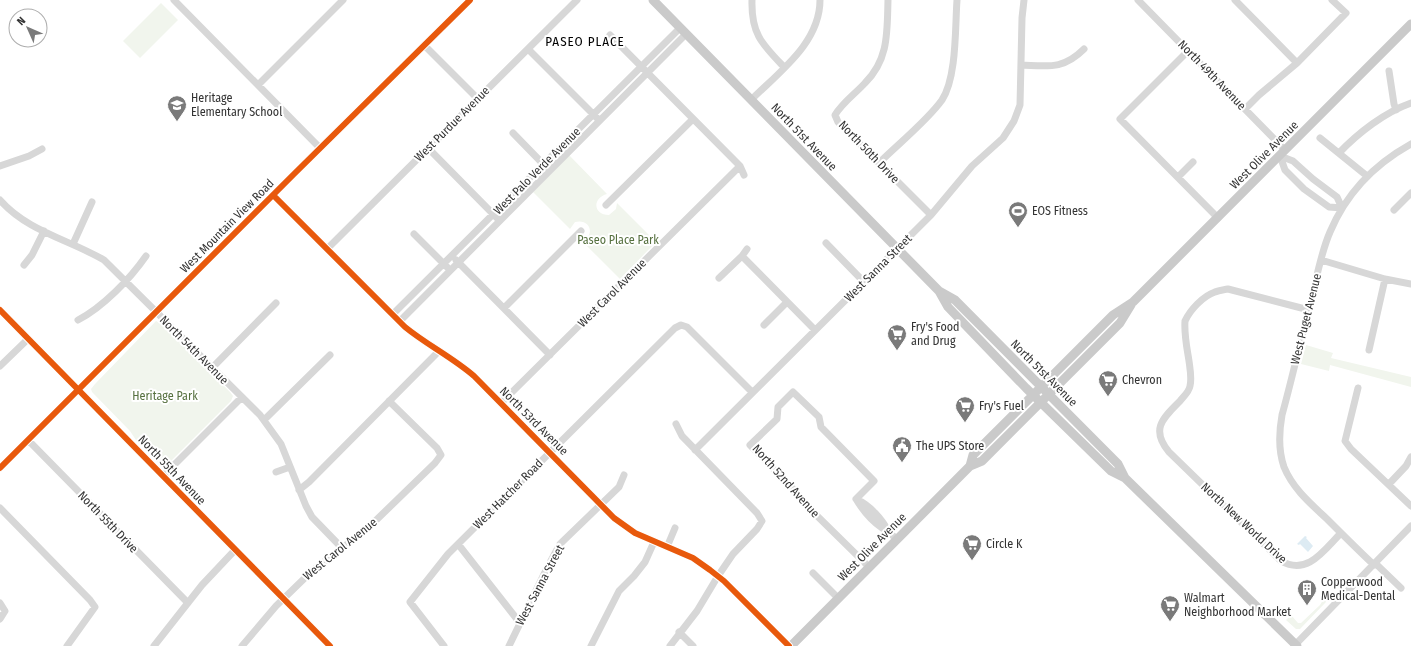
<svg xmlns="http://www.w3.org/2000/svg" width="1411" height="646" font-family="'Fira Sans Condensed',sans-serif">
  <style>
    .green { fill: #f1f5ed }
    .water { fill: #ddebf3 }
    .lines { fill: none; stroke-linecap: round; stroke-linejoin: round }
    .minor { stroke: #d7d7d7; stroke-width: 7 }
    .major { stroke: #cacaca; stroke-width: 9 }
    .cycleway-casing { stroke: #fff; stroke-width: 8 }
    .cycleway { stroke: #e8590c; stroke-width: 6 }
    .labels { text-anchor: middle; stroke-width: 4; stroke-linejoin: round; paint-order: stroke }
    .street-label { font-size: 12px; fill: #333; stroke: #fff }
    .poi-label { font-size: 12px; fill: #333; stroke: #fff; text-anchor: start }
    .park-label { font-size: 12px; fill: #56703f; stroke: #fff }
    .neighbourhood-label { font-size: 13px; letter-spacing: 1px; fill: #000; stroke: #fff }
  </style>
  <rect width="100%" height="100%" fill="#fff"/>
  <path class="green" d="M161 3 178 20 140 58 123 41Z
    M569 155 607 194C592 198 593 215 609 215L616 209 617 203 656 242 620 279 582 241C596 235 590 218 575 222L570 229 533 192Z
    M156 321 162 324 230 392 233 396 231 401 172 460 164 466 160 464 136 440 130 431 92 392 91 389 95 384Z
    M1306 345 1333 353 1331 358 1411 377V387L1330 365 1329 371 1301 364Z
    M1323 600H1325L1326 602 1300 629H1296L1286 620 1291 615 1298 623H1301L1320 605Z"/>
  <path class="water" d="M1305 536 1307 537 1306 538 1313 546 1308 552 1300 544 1299 545 1297 544Z"/>
  <g class="lines">
    <path class="minor" d="M174 0 320 148
      M752 0C751 34 762 44 784 67
      M888 0C887 32 889 59 865 83 855 94 843 102 835 115L838 122 931 215
      M1138 0 1285 150
      M1235 0 1297 63
      M610 35 740 166 744 175
      M424 45 478 99
      M528 49 597 118
      M1188 51 1120 119 1218 218
      M1021 65C1048 66 1063 70 1084 49
      M1389 71 1394 104 1396 110
      M258 85 343 0
      M751 100C779 72 820 43 820 0
      M1245 109 1259 95 1297 63 1346 13 1332 0
      M513 133 547 168
      M1320 138 1367 176
      M428 148 497 218
      M1339 153C1358 133 1385 112 1411 103
      M1280 156 1285 170 1304 189 1329 207 1342 208
      M1280 156 1293 161 1313 179 1337 197 1342 208
      M879 163C898 144 927 121 942 100 957 77 955 27 957 0
      M0 166 29 156 42 149
      M1178 177 1193 162
      M273 195 405 327C427 345 452 357 474 376L614 518 635 533 693 558 710 570 724 581 789 646
      M0 200C27 231 70 240 104 260L260 415 281 444 306 506 312 517 342 548
      M606 205 693 119
      M1394 210 1411 193
      M414 234 447 267
      M826 243 864 282
      M73 244 92 202
      M327 249 577 0
      M742 256 815 330
      M456 260 550 355
      M1321 260 1385 279 1411 284
      M24 265 32 255 44 231
      M719 278 742 256 747 249
      M504 308 581 231
      M0 310 330 646
      M1309 310 1228 289C1223 290 1219 290 1215 292 1203 296 1190 310 1185 321 1184 335 1187 348 1189 361 1190 369 1192 378 1190 386 1189 392 1184 396 1180 401 1163 418 1150 429 1169 452L1281 561C1308 576 1324 550 1341 533
      M393 314 680 28
      M78 320C103 307 130 279 146 256
      M400 321 686 34
      M764 325 787 302
      M1369 350 1385 279
      M0 366 28 339
      M212 368 276 303
      M1358 388 1345 441 1351 449 1411 506
      M501 403 740 166
      M264 420 330 355
      M28 440 188 603
      M695 450 931 215 972 166 1003 138 1014 121 1020 105 1022 18 1024 0
      M0 468 294 174 470 0
      M276 472 290 467
      M163 476 242 397
      M1389 484 1406 466 1411 457
      M299 490 309 482 439 351
      M856 499 874 481 821 427 819 417 793 392 778 407 777 419 750 445 798 494 805 504 869 567
      M856 499C862 509 872 521 882 528 887 531 892 535 897 539
      M858 500C870 506 882 519 888 531
      M0 508 90 600 95 607 67 646
      M458 544 520 623
      M667 547 675 528
      M1375 563 1401 588
      M1374 565C1358 550 1342 534 1327 519 1311 504 1293 489 1284 467 1278 450 1279 432 1282 415 1292 379 1300 342 1310 306 1316 281 1320 255 1330 232 1346 194 1375 164 1411 144
      M813 573 838 598
      M0 603 5 611 0 619
      M679 632 693 646
      M154 646 202 585 235 550
      M242 646 276 606 312 571 367 529 435 463 441 455 437 448 389 401
      M444 646 410 602 448 554 675 328 681 325 687 327 752 392
      M509 646 546 570 560 544 619 487 624 475
      M591 646 619 591 634 576 645 562 654 542
      M670 646 697 611 718 576 733 554 757 529 762 521 757 513 682 436 676 424
      M1294 646 1411 526"/>
    <path class="major" d="M653 0 939 291 948 307 1026 388 1111 471 1125 478 1297 646
      M939 291 955 300 1118 464 1125 478
      M970 466 973 455 1113 315 1133 302 1411 24
      M791 646 970 466 982 461 1120 323 1131 305"/>
    <g class="cycleway-casing">
      <path id="cycleway" d="M273 195 405 327C427 345 452 357 474 376L614 518 635 533 693 558 710 570 724 581 789 646
        M0 310 330 646
        M0 468 294 174 470 0"/>
    </g>
    <use href="#cycleway" class="cycleway"/>
  </g>
  <defs>
    <g id="school-pin" transform="scale(1)"><path d="M0 17L-7.5 6A9.5 9.5 0 1 1 7.5 6Z" fill="#7a7a7a" stroke="#fff"/><path d="M0-5L7-2L0 1L-7-2ZM-4 1L0 2.5L4 1V4Q0 6-4 4Z" fill="#fff"/></g>
    <g id="stadium-pin" transform="scale(1)"><path d="M0 17L-7.5 6A9.5 9.5 0 1 1 7.5 6Z" fill="#7a7a7a" stroke="#fff"/><path d="M0-5a6.5 5 0 1 0 0 10a6.5 5 0 1 0 0-10ZM-3.5-1.8h7v3.6h-7Z" fill="#fff"/></g>
    <g id="supermarket-pin" transform="scale(1)"><path d="M0 17L-7.5 6A9.5 9.5 0 1 1 7.5 6Z" fill="#7a7a7a" stroke="#fff"/><path d="M-6-5.5h2.5l.6 2H6L4.5 2H-2.5L-4.4-4H-6ZM-1.5 3.2a1.3 1.3 0 1 0 .1 0ZM3 3.2a1.3 1.3 0 1 0 .1 0Z" fill="#fff"/></g>
    <g id="civic-pin" transform="scale(1)"><path d="M0 17L-7.5 6A9.5 9.5 0 1 1 7.5 6Z" fill="#7a7a7a" stroke="#fff"/><path d="M-.6-6.5H3V-4.5H.6V-3L4-1V1h2V6H-6V1h2V-1L-.6-3ZM-1.2 2.5V6h2.4V2.5Z" fill="#fff"/></g>
    <g id="building-pin" transform="scale(1)"><path d="M0 17L-7.5 6A9.5 9.5 0 1 1 7.5 6Z" fill="#7a7a7a" stroke="#fff"/><path d="M-4-6H4V6H1V3H-1V6H-4ZM-2.5-4.3h1.7v1.8h-1.7ZM.8-4.3h1.7v1.8H.8ZM-2.5-1h1.7V.8h-1.7ZM.8-1h1.7V.8H.8Z" fill="#fff"/></g>
  </defs>
  <g fill-rule="evenodd">
    <use href="#school-pin" x="177" y="105"/>
    <use href="#stadium-pin" x="1018" y="211"/>
    <use href="#supermarket-pin" x="897" y="334"/>
    <use href="#supermarket-pin" x="1108" y="380"/>
    <use href="#supermarket-pin" x="965" y="406"/>
    <use href="#civic-pin" x="902" y="446"/>
    <use href="#supermarket-pin" x="972" y="544"/>
    <use href="#building-pin" x="1307" y="589"/>
    <use href="#supermarket-pin" x="1170" y="605"/>
  </g>
  <g class="labels">
    <g class="street-label">
      <text transform="translate(1212 75) rotate(46)" y="4">North 49th Avenue</text>
      <text transform="translate(452 124) rotate(-45)" y="4">West Purdue Avenue</text>
      <text transform="translate(804 137) rotate(46)" y="4">North 51st Avenue</text>
      <text transform="translate(869 152) rotate(46)" y="4">North 50th Drive</text>
      <text transform="translate(1264 155) rotate(-45)" y="4">West Olive Avenue</text>
      <text transform="translate(537 171) rotate(-45)" y="4">West Palo Verde Avenue</text>
      <text transform="translate(227 226) rotate(-45)" y="4">West Mountain View Road</text>
      <text transform="translate(878 268) rotate(-45)" y="4">West Sanna Street</text>
      <text transform="translate(612 293) rotate(-45)" y="4">West Carol Avenue</text>
      <text transform="translate(1306 319) rotate(-76)" y="4">West Puget Avenue</text>
      <text transform="translate(194 350) rotate(45)" y="4">North 54th Avenue</text>
      <text transform="translate(1044 373) rotate(45)" y="4">North 51st Avenue</text>
      <text transform="translate(534 421) rotate(45)" y="4">North 53rd Avenue</text>
      <text transform="translate(172 470) rotate(46)" y="4">North 55th Avenue</text>
      <text transform="translate(786 481) rotate(48)" y="4">North 52nd Avenue</text>
      <text transform="translate(508 494) rotate(-45)" y="4">West Hatcher Road</text>
      <text transform="translate(108 522) rotate(46)" y="4">North 55th Drive</text>
      <text transform="translate(1244 523) rotate(43)" y="4">North New World Drive</text>
      <text transform="translate(872 547) rotate(-45)" y="4">West Olive Avenue</text>
      <text transform="translate(340 549) rotate(-39)" y="4">West Carol Avenue</text>
      <text transform="translate(540 585) rotate(-62)" y="4">West Sanna Street</text>
    </g>
    <g class="poi-label">
      <text x="191" y="102">Heritage<tspan x="191" dy="14">Elementary School</tspan></text>
      <text x="1032" y="215">EOS Fitness</text>
      <text x="911" y="331">Fry's Food<tspan x="911" dy="14">and Drug</tspan></text>
      <text x="1122" y="384">Chevron</text>
      <text x="979" y="410">Fry's Fuel</text>
      <text x="916" y="450">The UPS Store</text>
      <text x="986" y="548">Circle K</text>
      <text x="1321" y="586">Copperwood<tspan x="1321" dy="14">Medical-Dental</tspan></text>
      <text x="1184" y="602">Walmart<tspan x="1184" dy="14">Neighborhood Market</tspan></text>
    </g>
    <g class="park-label">
      <text x="618" y="244">Paseo Place Park</text>
      <text x="165" y="400">Heritage Park</text>
    </g>
    <g class="neighbourhood-label">
      <text x="585" y="46">PASEO PLACE</text>
    </g>
  </g>
  <g transform="translate(28 28) rotate(315)"><circle r="19" fill="#ffffff" stroke="#adadad"/>
  <path d="M0-3L7 15L0 10L-7 15Z" fill="#7a7a7a"/>
  <text y="-6" font-size="11" font-weight="bold" text-anchor="middle" fill="#333333">N</text>
  </g>
</svg>
